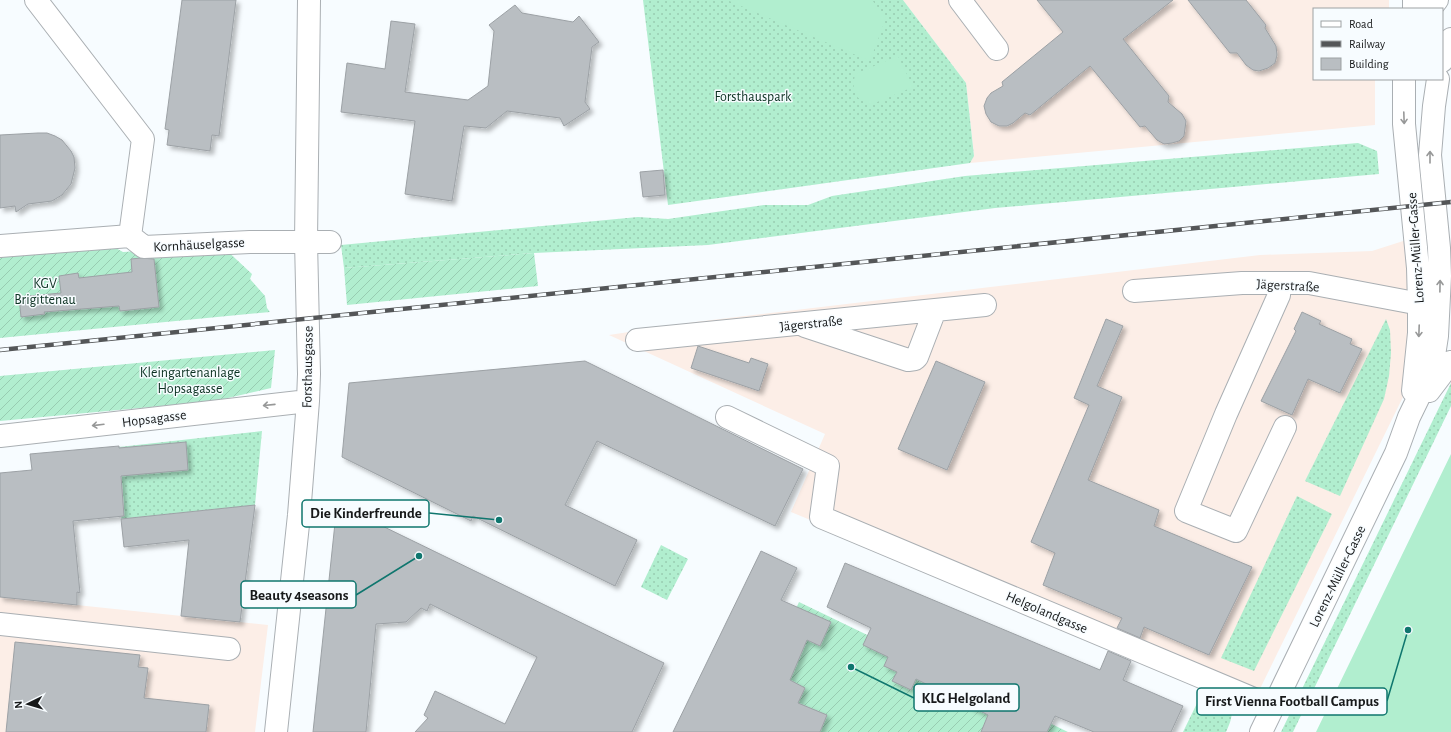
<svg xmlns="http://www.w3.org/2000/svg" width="1451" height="732" font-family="'Alegreya Sans',sans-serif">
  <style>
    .commercial { fill: #fceee7 }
    .grass { fill: url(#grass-dots) }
    .garden { fill: url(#garden-furrows) }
    .pitch { fill: #b1eecf }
    .building { fill: #b9bec2; stroke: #9ca1a5; filter: url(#shadow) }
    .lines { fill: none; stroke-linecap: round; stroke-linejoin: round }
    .minor-casing { stroke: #aaafb3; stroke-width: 24 }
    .major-casing { stroke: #aaafb3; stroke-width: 24 }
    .minor { stroke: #fff; stroke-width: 22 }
    .major { stroke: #fff; stroke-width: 22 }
    .rail-casing { stroke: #545658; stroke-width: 4.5 }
    .rail { stroke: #f7fcff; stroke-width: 3; stroke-dasharray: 9; stroke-linecap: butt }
    .oneway { stroke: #979898 }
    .labels { text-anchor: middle; stroke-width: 3; stroke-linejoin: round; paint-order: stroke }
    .park-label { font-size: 14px; fill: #0b3121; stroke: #f7fcff }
    .street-label { font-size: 14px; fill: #17191a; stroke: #f7fcff }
    .leader { fill: none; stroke: #0f766e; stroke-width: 1.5 }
    .callout-dot { fill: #0f766e; stroke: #f7fcff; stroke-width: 1.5 }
    .callout { fill: #f7fcff; stroke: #0f766e; stroke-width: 1.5 }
    .callout-label { font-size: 15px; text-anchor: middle; font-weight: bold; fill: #17191a }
  </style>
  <defs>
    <pattern id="grass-dots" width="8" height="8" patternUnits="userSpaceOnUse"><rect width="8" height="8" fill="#b1eecf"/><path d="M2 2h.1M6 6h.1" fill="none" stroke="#98ccb1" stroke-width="1.8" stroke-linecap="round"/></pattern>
    <pattern id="garden-furrows" width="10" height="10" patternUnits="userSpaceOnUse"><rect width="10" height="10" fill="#b1eecf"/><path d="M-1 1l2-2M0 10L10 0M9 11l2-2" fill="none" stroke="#98ccb1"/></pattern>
    <filter id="shadow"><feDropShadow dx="3.5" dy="3.5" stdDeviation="2" flood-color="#0004"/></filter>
  </defs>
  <rect width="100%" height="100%" fill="#f7fcff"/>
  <path class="commercial" d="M903 0H1389V9H1314V79H1375V125L970 163 974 155 966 83Z
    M1422 235 1426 350 1253 703 791 512 825 434 609 335 695 322 1260 255 1372 251Z
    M0 597 268 625 255 732H0Z"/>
  <path class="grass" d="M643 0H903L966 83 974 156 970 163 668 205Z
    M1358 143 1377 151 1379 174 995 208 708 245 534 253 344 268 341 245 638 217 668 219 764 205H808L832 196 965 176Z
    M1386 319 1390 330 1391 353 1389 376 1384 399 1340 496 1305 481Z
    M1451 383V406L1293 732H1281Z
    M262 431 255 505 121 519 124 508 119 447Z
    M1297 496 1332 514 1254 671 1221 658Z
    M661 545 688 559 667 600 641 587Z
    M1203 691C1226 702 1240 703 1226 732H1183Z"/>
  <path class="garden" d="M105 242 123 252 222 246 252 274 250 279 265 296 267 308 270 312 0 338V252Z
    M534 253 538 286 347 305 344 268Z
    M275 350 271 388 215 401 0 421V376Z
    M799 602 1068 732H740Z"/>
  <path class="pitch" d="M727 0H872L886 18 870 61Z
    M898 56 913 87 870 105C853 97 852 92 855 74Z
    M1451 454V732H1316Z"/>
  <path class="building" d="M182 0H236L219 136 212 135 210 151 167 145 169 130 165 129Z
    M1037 0H1173L1123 39 1169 96 1168 102 1182 114 1186 121 1184 136 1179 141 1172 143 1164 144 1157 140 1145 126 1140 127 1090 66 1030 115 1025 113 1013 123 1007 126H999L991 122 986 114 984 106 987 98 991 93 1003 86 1002 82 1063 32Z
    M1188 0H1246L1266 25 1265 28 1276 46 1277 55 1275 63 1268 68 1259 71 1253 70 1246 65 1237 53H1230Z
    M515 5 522 13 573 22 579 16 599 42 592 47 585 102 590 109 564 126 560 118 507 111 486 128 464 126 452 201 405 194 415 121 341 112 347 63 385 69 391 21 415 24 405 92 468 100 488 86 494 31 489 25Z
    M38 133H47L55 136 62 140 71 151 74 157 75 168 71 184 62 195 52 201 28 204 16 212 15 206 0 208V135Z
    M663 170 665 195 643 197 640 172Z
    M141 258 154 259 159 307 120 311 119 306 44 312 45 314 21 317 19 297 61 293 59 276 78 273 79 278 132 272 131 259Z
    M1302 312 1321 321 1319 324 1352 339 1350 344 1362 349 1340 393 1308 379 1292 415 1261 401 1296 331 1294 329Z
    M1106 319 1123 326 1097 386 1122 397 1088 480 1159 510 1154 526 1252 567 1209 655 1144 627 1140 638 1117 628 1122 618 1043 585 1055 553 1031 542 1089 405 1074 398Z
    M698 346 749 363 751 358 768 364 759 391 691 368Z
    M585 361 803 469 775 526 597 441 565 505 637 540 615 586 473 516 471 521 342 457 349 383Z
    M936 361 985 382 947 470 898 449Z
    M186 442 188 470 121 476 124 516 73 521 80 593 77 592V605L0 597V473L32 470 30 454 119 446V448Z
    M337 504 664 663 632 732H415L428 718 424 715 435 691 505 724 537 657 430 604 427 611 421 608 406 622 376 624 366 732H313Z
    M255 505 240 622 181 616 189 540 124 547 121 519Z
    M761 551 797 568 781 600 831 622 820 646 807 640 790 680 805 688 798 703 827 715 820 732H673Z
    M845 563 1100 670 1108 651 1131 661 1123 680 1183 706 1171 732H1094L1055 716 1047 732H981L988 715 916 679 911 690 892 681 897 672 884 666 888 657 863 645 871 628 827 607Z
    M15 642 140 655 138 667 148 668 144 698 209 705 206 732H6Z"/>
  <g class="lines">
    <g class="minor-casing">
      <path id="minor" d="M36 0 143 139 130 236
        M960 0 997 49
        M0 246 130 236 144 247 250 242H330
        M1280 283 1279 295 1226 414 1186 511 1236 531 1285 427
        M1134 291 1242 283H1309L1436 307
        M805 326 908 360 915 359 917 357 935 310
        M637 340 985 305
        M727 417 828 466 821 517 1273 707
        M0 436 308 401
        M0 624 229 649
        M276 732 299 515 308 401 309 374 306 241 309 0"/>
    </g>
    <g class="major-casing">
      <path id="major" d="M1414 0V9
        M1430 9 1437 0
        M1442 61 1451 39
        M1404 79V124L1418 268 1419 304V333L1413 391
        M1429 391 1451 362
        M1261 732 1396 453 1409 417 1426 382 1433 362 1437 336 1440 276 1439 248 1430 155 1434 106 1438 79"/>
    </g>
    <use href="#minor" class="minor"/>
    <use href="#major" class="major"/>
    <g class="rail-casing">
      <path id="rail" d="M0 350 1451 202"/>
    </g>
    <use href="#rail" class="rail"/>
  </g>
  <defs><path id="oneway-shaft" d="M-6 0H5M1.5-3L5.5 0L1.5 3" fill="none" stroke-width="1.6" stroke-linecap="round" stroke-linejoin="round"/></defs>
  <g class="oneway">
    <use href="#oneway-shaft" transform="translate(1404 118) rotate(88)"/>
    <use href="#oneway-shaft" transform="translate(1430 157) rotate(-90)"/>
    <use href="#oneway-shaft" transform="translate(1440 286) rotate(-89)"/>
    <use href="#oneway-shaft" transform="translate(1419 331) rotate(92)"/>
    <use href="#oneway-shaft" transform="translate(269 405) rotate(174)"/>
    <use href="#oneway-shaft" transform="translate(98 425) rotate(173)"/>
  </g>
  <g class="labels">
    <g class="park-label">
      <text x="753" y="101">Forsthauspark</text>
      <text x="45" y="288">KGV<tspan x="45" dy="16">Brigittenau</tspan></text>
      <text x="190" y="377">Kleingartenanlage<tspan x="190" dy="16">Hopsagasse</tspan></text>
    </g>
    <g class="street-label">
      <text transform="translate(199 244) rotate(-3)" y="5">Kornhäuselgasse</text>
      <text transform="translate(1415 248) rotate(-94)" y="5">Lorenz-Müller-Gasse</text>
      <text transform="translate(1288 285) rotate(3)" y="5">Jägerstraße</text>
      <text transform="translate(811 323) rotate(-6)" y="5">Jägerstraße</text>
      <text transform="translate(307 367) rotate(-89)" y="5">Forsthausgasse</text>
      <text transform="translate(154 418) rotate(-7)" y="5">Hopsagasse</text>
      <text transform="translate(1337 576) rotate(-64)" y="5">Lorenz-Müller-Gasse</text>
      <text transform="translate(1047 612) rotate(23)" y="5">Helgolandgasse</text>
    </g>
  </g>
  <path class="leader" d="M499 520L429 513M419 556L356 595M851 667L914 698M1408 630L1387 701"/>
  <g class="callout-dot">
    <circle cx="499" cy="520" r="4"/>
    <circle cx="419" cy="556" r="4"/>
    <circle cx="851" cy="667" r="4"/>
    <circle cx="1408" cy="630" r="4"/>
  </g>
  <g class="callout">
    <rect x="302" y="500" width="127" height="27" rx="4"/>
    <rect x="241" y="581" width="115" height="27" rx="4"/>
    <rect x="914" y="684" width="105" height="27" rx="4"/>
    <rect x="1197" y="688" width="190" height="27" rx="4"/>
  </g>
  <g class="callout-label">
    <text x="366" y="518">Die Kinderfreunde</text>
    <text x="299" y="600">Beauty 4seasons</text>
    <text x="966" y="703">KLG Helgoland</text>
    <text x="1292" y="706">First Vienna Football Campus</text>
  </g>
  <rect x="1313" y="8" width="130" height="72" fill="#f7fcff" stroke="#9da1a3"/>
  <rect x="1321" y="21" width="20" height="6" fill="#ffffff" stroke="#9da1a3"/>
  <text x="1349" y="28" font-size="12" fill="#17191a">Road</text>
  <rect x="1321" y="41" width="20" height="6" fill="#545658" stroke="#9da1a3"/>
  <text x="1349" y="48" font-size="12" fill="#17191a">Railway</text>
  <rect x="1321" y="58" width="20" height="12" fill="#b9bec2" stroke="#9da1a3"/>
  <text x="1349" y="68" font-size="12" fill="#17191a">Building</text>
  <g transform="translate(28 704) rotate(265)" stroke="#f7fcff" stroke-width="3" paint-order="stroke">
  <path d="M0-3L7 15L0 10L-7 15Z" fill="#17191a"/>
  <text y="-6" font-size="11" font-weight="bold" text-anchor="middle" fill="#17191a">N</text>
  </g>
</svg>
